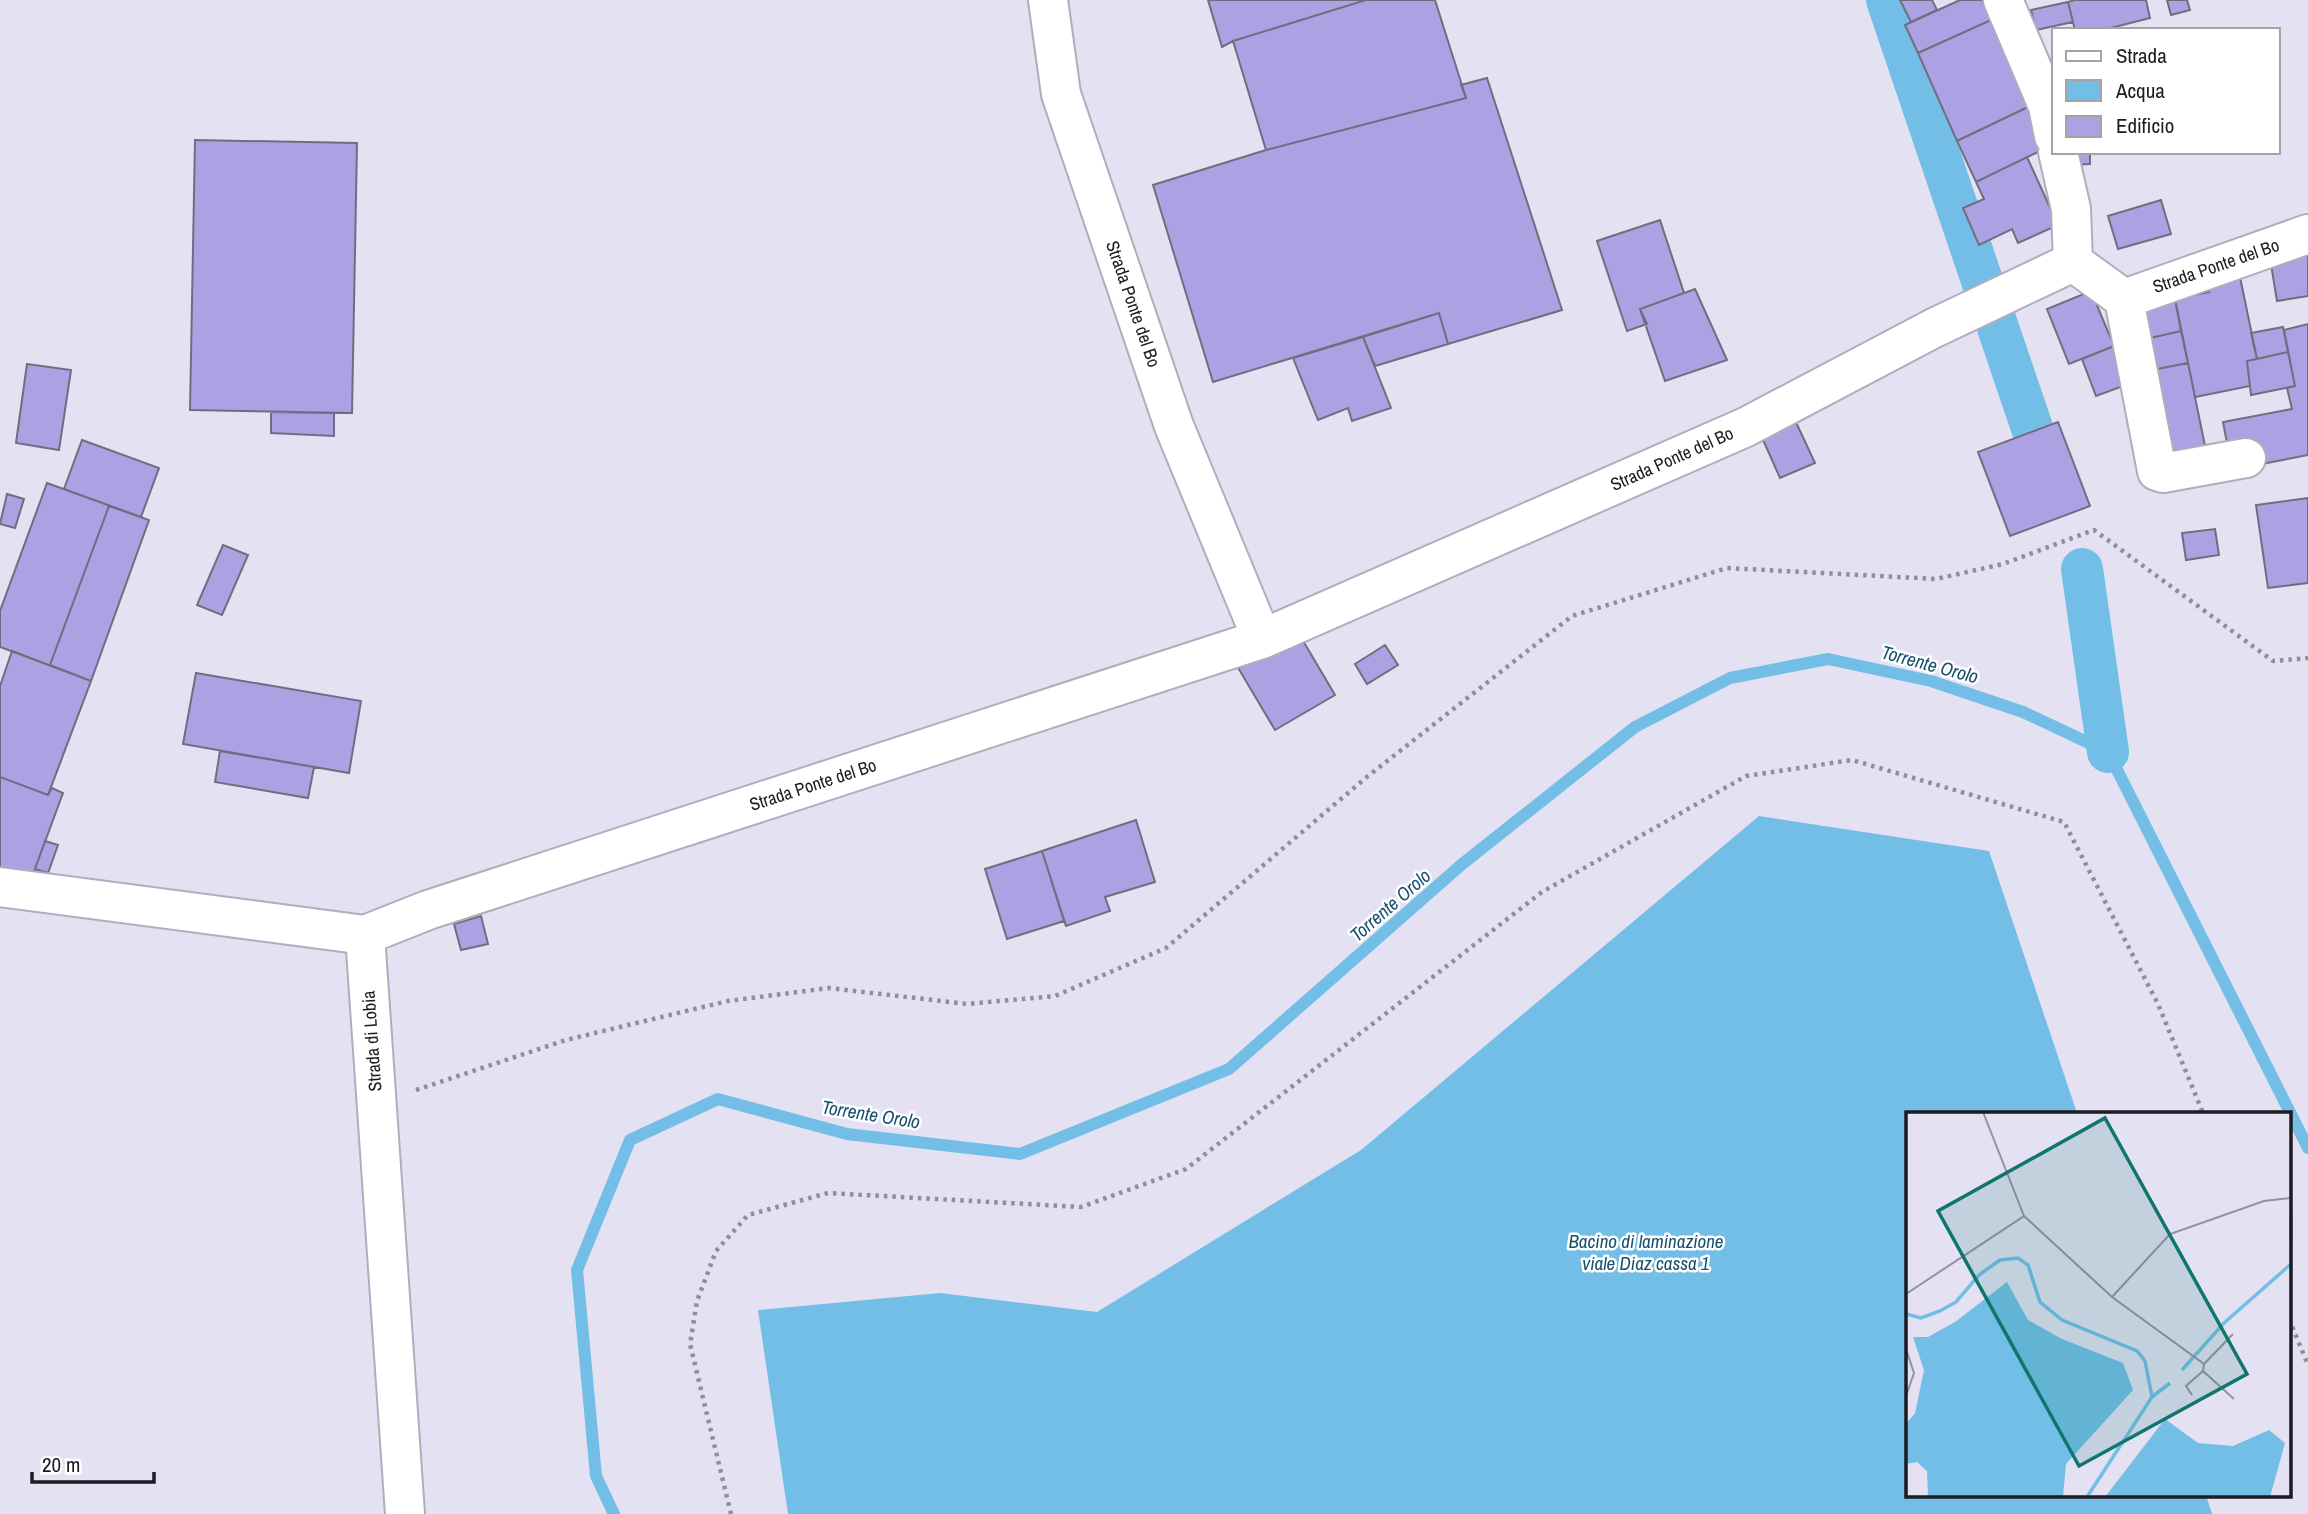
<svg xmlns="http://www.w3.org/2000/svg" width="2308" height="1514" font-family="'Archivo Narrow',sans-serif">
  <style>
    .water { fill: #73bee7 }
    .lines { fill: none; stroke-linecap: round; stroke-linejoin: round }
    .stream { stroke: #73bee7; stroke-width: 12 }
    .canal { stroke: #73bee7; stroke-width: 42 }
    .building { fill: #aba1e3; stroke: #706e7e; stroke-width: 2 }
    .street-casing { stroke: #afadbe; stroke-width: 42 }
    .path { stroke: #908e9a; stroke-width: 4.5; stroke-dasharray: 3.5 5; stroke-linecap: butt }
    .street { stroke: #fff; stroke-width: 38 }
    .labels { text-anchor: middle; stroke-width: 5; stroke-linejoin: round; paint-order: stroke }
    .street-label { font-size: 18px; fill: #1c1b21; stroke: #fff }
    .water-label { font-size: 19px; font-style: italic; fill: #17516e; stroke: #fff }
    .inset-river { fill: none; stroke: #73bee7; stroke-width: 3.5 }
    .inset-road { fill: none; stroke: #93929e; stroke-width: 2 }
    .view { fill: #0f766e; fill-opacity: 0.15; stroke: #0f766e; stroke-width: 3.5 }
    .inset-edge { fill: none; stroke: #1c1b21; stroke-width: 3.5 }
  </style>
  <rect width="100%" height="100%" fill="#e3e1f2"/>
  <path class="water" d="M1759 816 1989 851 2077 1113H1907V1495H2206L2212 1514H788L758 1310 940 1293 1097 1312 1361 1150Z"/>
  <g class="lines">
    <path class="stream" d="M614 1514 596 1476 577 1270 630 1140 718 1099 847 1134 1020 1154 1229 1069 1461 865 1635 727 1730 678 1828 659 1931 681 2023 712 2108 752 2308 1148"/>
    <path class="canal" d="M1887 0 2033 431
      M2082 569 2108 752"/>
  </g>
  <path class="building" d="M1208 0H1366L1233 41 1222 47Z
    M1366 0H1435L1466 98 1266 150 1233 41Z
    M1900 0H1932L1937 10 1911 22Z
    M1960 0H1982L1991 20 1918 53 1905 25Z
    M2075 0H2146L2150 18 2103 30H2075L2068 2Z
    M2167 0H2187L2190 10 2171 15Z
    M2068 2 2073 22 2036 30 2031 10Z
    M1991 20 2030 106 1957 141 1918 53Z
    M1487 78 1562 310 1448 344 1439 313 1213 382 1153 185 1266 150 1466 98 1461 85Z
    M2030 106 2048 147 1976 182 1957 141Z
    M195 140 357 143 352 413 190 410Z
    M2067 152H2090V164L2068 165Z
    M2027 157 2058 225 2018 243 2012 229 1979 245 1963 208 1984 199 1976 182Z
    M2161 200 2171 234 2118 249 2108 216Z
    M1660 220 1684 293 1640 309 1647 324 1627 331 1597 241Z
    M2308 245V296L2277 301 2269 252Z
    M2240 277 2257 359 2247 361 2250 386 2195 397 2175 299 2209 292 2208 283Z
    M1695 289 1727 360 1665 381 1640 309Z
    M2091 291 2114 346 2069 364 2047 309Z
    M2175 299 2181 331 2146 339 2139 306Z
    M1439 313 1448 344 1375 366 1363 337Z
    M2308 324V455L2257 465 2228 448 2223 422 2292 409 2287 388 2295 386 2284 330Z
    M2283 327 2288 352 2257 359 2251 333Z
    M2181 331 2188 363 2152 370 2146 339Z
    M1363 337 1391 408 1352 421 1348 408 1318 420 1293 358Z
    M2114 346 2126 385 2096 396 2082 359Z
    M2288 352 2295 386 2251 395 2247 361Z
    M2188 363 2205 446 2169 453 2152 370Z
    M27 364 71 370 59 450 16 443Z
    M271 412 334 413V436L271 433Z
    M1794 418 1815 463 1780 478 1760 433Z
    M2058 422 2090 506 2010 536 1978 452Z
    M82 440 159 468 141 517 64 489Z
    M47 483 149 520 91 681 0 647V611Z
    M7 494 24 499 15 528 0 524Z
    M2308 498V583L2268 588 2256 505Z
    M109 506 149 520 91 681 50 665Z
    M2215 529 2219 555 2186 560 2182 533Z
    M223 545 248 555 222 615 197 605Z
    M1299 634 1335 695 1275 730 1237 666Z
    M1385 645 1398 665 1367 684 1355 664Z
    M12 651 91 681 48 795 0 777V686Z
    M196 673 361 701 349 773 183 744Z
    M220 751 314 767 308 798 215 782Z
    M0 777 48 795 52 788 63 793 29 885 0 874Z
    M1136 820 1155 882 1105 897 1110 911 1066 926 1042 851Z
    M45 841 58 845 48 873 35 869Z
    M1042 851 1064 921 1007 939 985 869Z
    M481 916 488 944 461 950 454 924Z"/>
  <g class="lines">
    <g class="street-casing">
      <path id="street" d="M1048 0 1061 94 1174 426 1262 639
        M2003 0 2048 106 2054 136
        M2058 152 2071 209 2073 262
        M2073 262 2124 299 2308 234
        M2124 299 2157 471 2163 473 2246 458
        M0 887 365 935 405 1514
        M365 935 428 910 1262 639 1746 427 1934 328 2073 262"/>
    </g>
    <path class="path" d="M416 1090 566 1040 728 1001 829 988 967 1004 1055 996 1166 948 1368 776 1572 616 1727 568 1936 579 2003 564 2094 530 2273 661 2308 658
      M2289 1319 2308 1365
      M731 1514 690 1344 697 1301 716 1251 748 1215 828 1193 1081 1207 1186 1169 1542 892 1746 776 1852 760 2064 822 2158 1004 2203 1113"/>
    <use href="#street" class="street"/>
  </g>
  <g class="labels">
    <g class="street-label">
      <text transform="translate(2216 266) rotate(-19)" y="6">Strada Ponte del Bo</text>
      <text transform="translate(1133 304) rotate(71)" y="6">Strada Ponte del Bo</text>
      <text transform="translate(1672 459) rotate(-24)" y="6">Strada Ponte del Bo</text>
      <text transform="translate(813 785) rotate(-18)" y="6">Strada Ponte del Bo</text>
      <text transform="translate(372 1041) rotate(-94)" y="6">Strada di Lobia</text>
    </g>
    <g class="water-label">
      <text transform="translate(1930 664) rotate(15)" y="7">Torrente Orolo</text>
      <text transform="translate(1390 905) rotate(-41)" y="7">Torrente Orolo</text>
      <text transform="translate(871 1114) rotate(9)" y="7">Torrente Orolo</text>
      <text x="1646" y="1248">Bacino di laminazione<tspan x="1646" dy="22">viale Diaz cassa 1</tspan></text>
    </g>
  </g>
  <g transform="translate(1906 1112)">
    <rect width="385" height="385" fill="#e3e1f2"/>
    <path d="M101 170 122 208 156 227 217 251 227 278 160 352 157 385H22L21 359 11 350 0 352V312L9 301 18 258 7 225H22L49 210ZM259 307 292 331 327 334 363 318 379 331 364 385H199Z" fill="#73bee7"/>
    <path class="inset-river" d="M385 103V129M0 202 15 206 34 199 50 190 73 163 94 148 112 146 122 153 134 190 156 208 231 239 239 249 246 285 181 385M276 258 318 211 385 152M246 285 264 271"/>
    <path class="inset-road" d="M118 104 206 185 298 252 297 259 328 287M0 182 118 104 77 0M206 185 264 122 358 89 385 86M0 237 8 261 0 284M298 252 327 222M286 283 280 274 297 259"/>
    <path class="view" d="M199 6 341 262 173 354 32 99Z"/>
    <rect width="385" height="385" class="inset-edge"/>
  </g>
  <rect x="2052" y="28" width="228" height="126" fill="#ffffff" stroke="#a4a4a6" stroke-width="2"/>
  <rect x="2066" y="51" width="35" height="10" fill="#ffffff" stroke="#a4a4a6" stroke-width="2"/>
  <text x="2116" y="63" font-size="21" fill="#1c1b21">Strada</text>
  <rect x="2066" y="80" width="35" height="21" fill="#73bee7" stroke="#a4a4a6" stroke-width="2"/>
  <text x="2116" y="98" font-size="21" fill="#1c1b21">Acqua</text>
  <rect x="2066" y="116" width="35" height="21" fill="#aba1e3" stroke="#a4a4a6" stroke-width="2"/>
  <text x="2116" y="133" font-size="21" fill="#1c1b21">Edificio</text>
  <path d="M32 1472v10h122v-10" fill="none" stroke="#1c1b21" stroke-width="3.5"/>
  <text x="42" y="1472" font-size="21" fill="#1c1b21" stroke="#ffffff" stroke-width="5" paint-order="stroke">20 m</text>
</svg>
